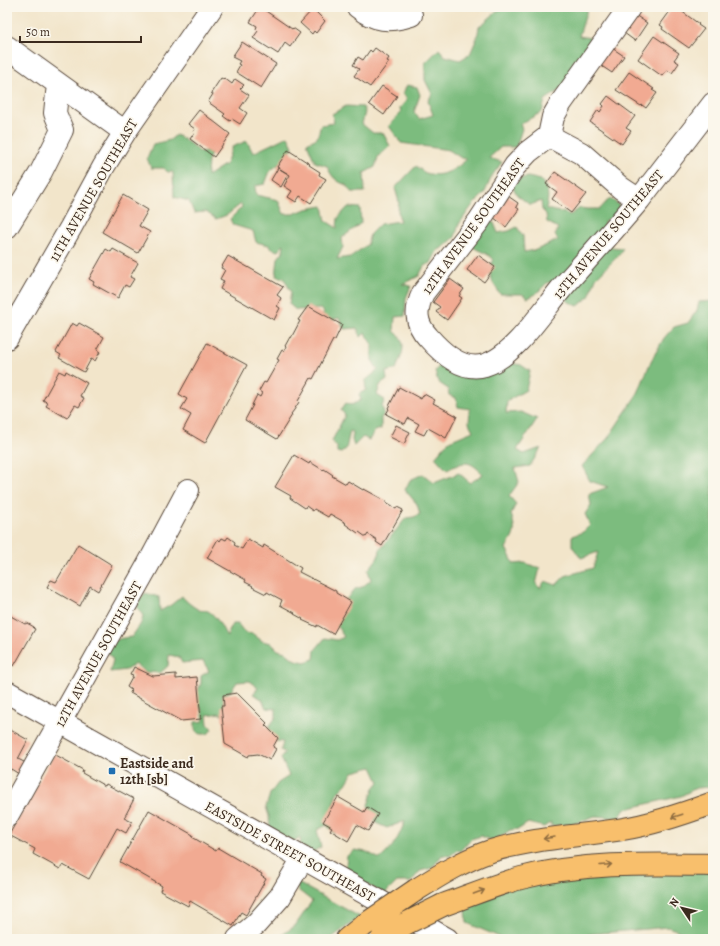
<svg xmlns="http://www.w3.org/2000/svg" width="720" height="946" font-family="Alegreya,serif">
  <style>
    .forest { fill: #7cbc7e; stroke: #5c734e }
    .building { fill: #f1aa92 }
    .lines { fill: none; stroke-linecap: round; stroke-linejoin: round }
    .minor-casing { stroke: #564638; stroke-width: 24 }
    .highway-casing { stroke: #564638; stroke-width: 24 }
    .minor { stroke: #fff; stroke-width: 22 }
    .highway { stroke: #f8bf6c; stroke-width: 22 }
    .highway-bridge-casing { stroke: #564638; stroke-width: 24; stroke-linecap: butt }
    .highway-bridge { stroke: #f8bf6c; stroke-width: 22 }
    .oneway { stroke: #906d41 }
    .poi-dot { fill: #1f6fb2; stroke: #fbf7ec; stroke-width: 1.5 }
    .labels { text-anchor: middle; stroke-width: 3.5; stroke-linejoin: round; paint-order: stroke }
    .street-label { font-size: 14px; fill: #3b2a1e; stroke: #fbf7ec }
    .poi-label { font-size: 14px; font-weight: bold; fill: #3b2a1e; stroke: #fbf7ec; text-anchor: start }
  </style>
  <rect width="100%" height="100%" fill="#fbf7ec"/>
  <filter id="ink" filterUnits="userSpaceOnUse"><feTurbulence type="fractalNoise" baseFrequency=".025" numOctaves="2"/><feDisplacementMap in="SourceGraphic" scale="8" xChannelSelector="R" yChannelSelector="G"/><feConvolveMatrix kernelMatrix="1 2 1 2 8 2 1 2 1" color-interpolation-filters="sRGB"/></filter>
  <filter id="wash" filterUnits="userSpaceOnUse"><feTurbulence type="fractalNoise" baseFrequency=".012" numOctaves="4" result="noise"/><feDisplacementMap in="SourceGraphic" scale="16" xChannelSelector="R" yChannelSelector="G"/><feGaussianBlur stdDeviation="0.9" result="paint"/><feColorMatrix in="noise" values="0 0 0 0 0 0 0 0 0 0 0 0 0 0 0 0 0 1.4 0 .05"/><feComposite in="paint" operator="in"/></filter>
  <g filter="url(#wash)">
    <rect width="100%" height="100%" fill="#f2e5ca"/>
    <path class="forest" d="M501 7H588L579 36 596 39 573 62 582 67 566 86 545 100 542 112 520 124 522 129 516 147H501L489 158 502 162 492 176 484 194 472 206 459 224 455 237 445 246 437 251 431 263 424 266 419 276 402 284 411 286 406 298 405 316 395 317 394 331C409 342 402 355 396 369L386 372 387 380 380 385 377 395 385 400 382 406 384 414 381 418V429L375 431 369 440 363 437 354 446 352 440 353 432 350 431 346 449 341 453 337 452V447L332 441 345 415 341 410 346 403 352 405 361 400 359 394 366 390 365 381 378 370 372 360V343L365 333 361 337 357 328 344 329 339 318 328 321 319 319 324 312 320 309 296 310 289 304 291 292 284 278 276 276 278 258 283 252 284 244 278 251 270 248 269 245 256 242 253 231 233 225 230 219 242 207 241 204 227 215 216 219 206 212 194 213 189 201 174 197 173 172H168L163 168H151L147 158 153 144 170 140 176 135 184 139 200 152 213 150 208 160 207 176 226 164 232 147 247 141 253 153 288 136 293 147 285 159 270 171 265 184 255 186 256 195 278 200 284 214H293L306 209 323 206 326 221 337 228 338 218 348 207 360 208 361 223 342 238 343 247 337 259 350 257 367 245 370 234 380 224 400 221 398 211 399 202 395 188 416 166C420 169 425 174 430 174 445 177 457 168 467 159L461 158 449 150 401 143 389 126 401 112 400 108 407 100 403 93 407 85 417 87 420 95 414 112 419 119 433 115 428 101 432 94 425 80V63L439 49 445 56 460 60 470 54 477 38 479 27 501 8Z
      M346 106 363 107 365 112 362 124 373 133H383L390 146 378 157 375 167 364 173 365 192H351L347 185C336 182 331 176 327 166L315 162 307 143 317 138 321 125 334 123 332 114Z
      M528 177 541 180C549 192 549 195 546 209L565 213 570 215 580 208 587 209H600L610 198 619 205 618 215 604 221V226L611 247 623 248 617 257 596 278 589 297 578 306 567 301 566 293 561 280 547 283 536 294 528 298 522 294H500L493 283 488 269 494 260C487 252 479 252 470 245L486 218 494 223 498 233 509 231 517 227 523 236 524 252 536 250 558 240 555 235 558 228 547 222 546 214 542 210 541 201 530 205 517 195 513 187 518 179Z
      M713 301V781L709 787 696 788 681 796 625 809 619 818 595 816 573 824 551 826V822L544 827 528 823 519 829 510 830 494 841 481 836 471 839 460 851 457 850 450 856 442 855 432 868 420 871 411 882H397L385 894 345 874 347 856 355 850 367 852 380 859C395 845 398 839 405 821L387 828 376 823 368 805 374 788 379 782 372 767 353 772 346 784 337 793 333 805 344 812 345 823 334 834 327 825 317 830 321 847 309 854 301 849 300 837 294 841 270 834 269 816 266 807 270 794 278 783 289 776 281 758 285 753 281 750 283 742 273 741 269 727 276 717V709L266 708 262 699 253 694 258 688 249 681 237 682 231 691 223 695 224 706 231 711 221 715 220 713 207 715 208 724 212 729 208 734H200L195 730V722L204 721 203 714 196 695 201 683V676L209 671 203 661 182 663 179 657 169 655 168 666 160 673 146 672 135 664 126 670 110 672 113 660 107 651C113 639 119 638 132 637 137 628 143 624 143 614L137 608 139 600 145 593 159 597 160 611 171 605 182 596C184 600 195 608 199 610 202 611 205 610 208 611 217 616 222 628 227 637L232 624H238L245 633 253 634 262 641 271 643 278 650 285 652 295 660 305 662 314 659 315 650 325 638 337 640 344 637 331 617 355 589 362 587 371 580 368 570 377 559 380 552 379 551 406 518 414 517 420 514 417 504 405 490 410 480 423 474 434 483 459 473 470 483 483 474C468 459 465 461 447 470L435 457 449 441 473 431 469 423 470 409 458 407 456 398 449 395 448 389 438 382 435 371 443 362 510 363 521 365 530 371 526 390 507 401 506 413 521 412 537 419 517 450 524 454 541 448 530 466 515 468 519 482 509 496 516 504 511 514C516 531 516 533 506 548L514 564 525 563 540 568 536 584 540 588 545 581 556 585 565 576 593 568 598 552 581 558 572 546V536L583 532 590 525 585 514 591 505 589 494 608 487 590 481 582 466 608 438 638 393 651 361 664 338 674 327 688 323 697 310 699 302Z
      M713 865V939H700L668 927 570 936 561 939H504L467 923 465 897 522 878Z
      M296 882 360 917 330 939H276L295 926 312 901 298 890Z"/>
    <g id="blocks">
      <path class="building" d="M260 7 292 29 293 28 300 33 290 47 285 43 278 54 253 38 258 31 256 29 257 26 250 22Z
        M673 7 676 9 677 8 699 24 698 25 704 29 689 48 662 29 663 27 660 25Z
        M313 9 325 21 316 33 314 31 312 34 300 23Z
        M632 13 647 23 635 41 620 30Z
        M654 36 679 53 674 60 679 63 672 73 667 70 662 76 638 59Z
        M242 42 276 64 261 88 236 72 240 65 238 64 240 61 232 57Z
        M609 46 624 56 612 73 597 63Z
        M375 48 389 58 387 61 389 62 370 87 354 76 359 69 353 65 358 57 363 60 370 50 372 52Z
        M629 72 654 89 652 90 657 93 646 108 642 105 641 106 616 90Z
        M221 78 223 79 224 78 232 84 235 79 244 85 240 89 249 95 240 108 247 113 240 124 232 119 230 121 223 116 225 114 208 102 213 94 211 93Z
        M382 86 397 96 384 115 369 104Z
        M608 96 635 116 626 128 631 131 622 144 590 122 598 110 600 112 604 106 602 104Z
        M199 110 230 134 214 157 190 139 194 133 193 132 195 129 188 124Z
        M288 150 310 164 309 165 320 172 319 175 326 179 311 203 300 196 296 202 288 197 292 191 284 186 290 175 277 167Z
        M278 168 288 174 281 187 271 180Z
        M555 172 586 194 571 213 552 199 557 192 546 184Z
        M505 194 518 203 516 207 519 209 506 227 489 214Z
        M123 195 148 210 139 226 150 232 138 253 102 232Z
        M106 249 111 252 113 249 138 263 130 277 134 279 129 287 125 285 118 298 93 284 94 282 89 279Z
        M478 255 495 267 484 282 467 270Z
        M228 256 283 287 277 295 281 298 277 306 280 308 274 320 220 289 224 281 220 279 225 270 221 268Z
        M450 279 464 289 459 296 462 298 447 320 436 312 440 307 433 302Z
        M308 306 342 325 335 340H333L313 379 311 378 298 401 299 402 294 410 291 414 292 415 277 439 245 420 253 405H252L257 395 260 397 262 393 259 391 264 382 266 383 279 360 277 359 282 350 284 351 286 347 285 346 290 337 291 338 300 321 298 320Z
        M72 323 77 326 79 323 104 337 97 350 100 352 95 361 91 359 84 372 59 358 61 355 56 352Z
        M207 343 247 365 205 443 183 430 191 415 181 409 187 399 179 394Z
        M59 371 65 374 66 371 87 383 80 396 84 398 79 407 75 405 67 418 46 406 48 403 43 400Z
        M399 387 421 399 424 394 435 400 433 403 457 416 446 438 428 428 424 435 415 431 419 424 408 418 405 424 386 414 389 409 388 408Z
        M396 425 410 432 404 444 390 437Z
        M294 455 309 464 310 462 323 470 324 469 333 475 332 476 346 484 348 481 363 490 364 489 386 501V503L396 509 397 507 403 510 382 546 376 542 377 540 368 534 366 537 359 532 358 533 345 524 346 523 330 514 328 517 314 509 313 511 306 506 305 508 290 498 291 496 275 487Z
        M228 537 235 542 234 545 242 549 248 539 263 548 264 545 301 568 299 572 336 591V593L351 602 333 634 317 625V627L302 620 303 619 294 614 295 613 280 605 282 600 267 592 266 594 252 587 253 586 245 582 246 580 207 558 218 539 220 541 222 538 226 540Z
        M78 544 112 565 98 591 90 586 80 606 47 587 51 580 56 582Z
        M9 615 25 624 27 623 34 627 33 628 35 629 14 666 7 662V618Z
        M134 667 153 676 176 674V679L197 677 201 719 181 721 130 693 131 690 127 687 133 676 130 675Z
        M237 693 267 723 265 725 278 738 273 747 276 749 270 760 258 754 249 755 248 757 225 744 221 706H224L223 695Z
        M7 728 28 740 18 759 26 763 19 774 11 769 7 776Z
        M54 754 83 770 82 773 105 786 106 784 134 799 124 818 132 822 126 833 117 828 89 879 63 865 60 869 33 854 35 849 9 835Z
        M338 797 364 812 367 807 378 814 368 831 357 825 348 841 330 830 332 827 323 822Z
        M149 810 193 835 192 837 216 851 218 848 262 874 261 876 266 879 246 915 241 912 233 926 190 901 188 906 160 891 162 886 120 862Z"/>
    </g>
  </g>
  <g filter="url(#ink)">
    <use href="#blocks" fill-opacity="0" stroke="#564638" stroke-width="1"/>
    <g class="lines">
      <g class="minor-casing">
        <path id="minor" d="M358 7C375 21 389 22 411 15
          M629 8 561 103 553 117 549 136 528 152 515 166 479 221 423 293C415 310 415 323 428 337 441 352 463 372 485 365 513 357 542 312 561 289 587 259 614 230 639 200 664 168 688 136 713 104
          M7 47 125 132
          M549 136 581 153 621 188 639 200
          M7 227 41 172 62 130 55 113 58 84
          M7 338 71 227 104 166 125 132 212 7
          M7 692 447 939
          M7 816 148 565 188 490
          M238 939 256 924 280 897 303 858"/>
      </g>
      <g class="highway-casing">
        <path id="highway" d="M416 890C440 875 464 860 491 851 534 838 579 836 623 829 654 824 683 814 713 803
          M443 905C469 896 494 885 521 878 584 862 649 864 713 865
          M347 939 363 926"/>
      </g>
      <use href="#minor" class="minor"/>
      <use href="#highway" class="highway"/>
      <g class="highway-bridge-casing">
        <path id="highway-bridge" d="M363 926 416 890
          M382 939 405 924 443 905"/>
      </g>
      <use href="#highway-bridge" class="highway-bridge"/>
    </g>
    <defs><path id="oneway-shaft" d="M-6 0H5M1.5-3L5.5 0L1.5 3" fill="none" stroke-width="1.6" stroke-linecap="round" stroke-linejoin="round"/></defs>
    <g class="oneway">
      <use href="#oneway-shaft" transform="translate(677 816) rotate(162)"/>
      <use href="#oneway-shaft" transform="translate(549 838) rotate(171)"/>
      <use href="#oneway-shaft" transform="translate(606 865) rotate(-5)"/>
      <use href="#oneway-shaft" transform="translate(479 892) rotate(-20)"/>
    </g>
  </g>
  <rect class="poi-dot" x="108" y="767" width="8" height="8" rx="2"/>
  <g class="labels">
    <g class="street-label">
      <text transform="translate(93 190) rotate(-60)" y="5">11TH AVENUE SOUTHEAST</text>
      <text transform="translate(473 226) rotate(-54)" y="5">12TH AVENUE SOUTHEAST</text>
      <text transform="translate(608 234) rotate(-50)" y="5">13TH AVENUE SOUTHEAST</text>
      <text transform="translate(98 654) rotate(-61)" y="5">12TH AVENUE SOUTHEAST</text>
      <text transform="translate(290 851) rotate(29)" y="5">EASTSIDE STREET SOUTHEAST</text>
    </g>
    <g class="poi-label">
      <text x="120" y="768">Eastside and<tspan x="120" dy="16">12th [sb]</tspan></text>
    </g>
  </g>
  <rect width="720" height="946" fill="none" stroke="#fbf7ec" stroke-width="24"/>
  <g transform="translate(682 908) rotate(305)" stroke="#fbf7ec" stroke-width="3" paint-order="stroke">
  <path d="M0-3L7 15L0 10L-7 15Z" fill="#3b2a1e"/>
  <text y="-6" font-size="11" font-weight="bold" text-anchor="middle" fill="#3b2a1e">N</text>
  </g>
  <path d="M20 36v6h121v-6" fill="none" stroke="#3b2a1e" stroke-width="2"/>
  <text x="26" y="36" font-size="12" fill="#3b2a1e" stroke="#fbf7ec" stroke-width="3" paint-order="stroke">50 m</text>
</svg>
